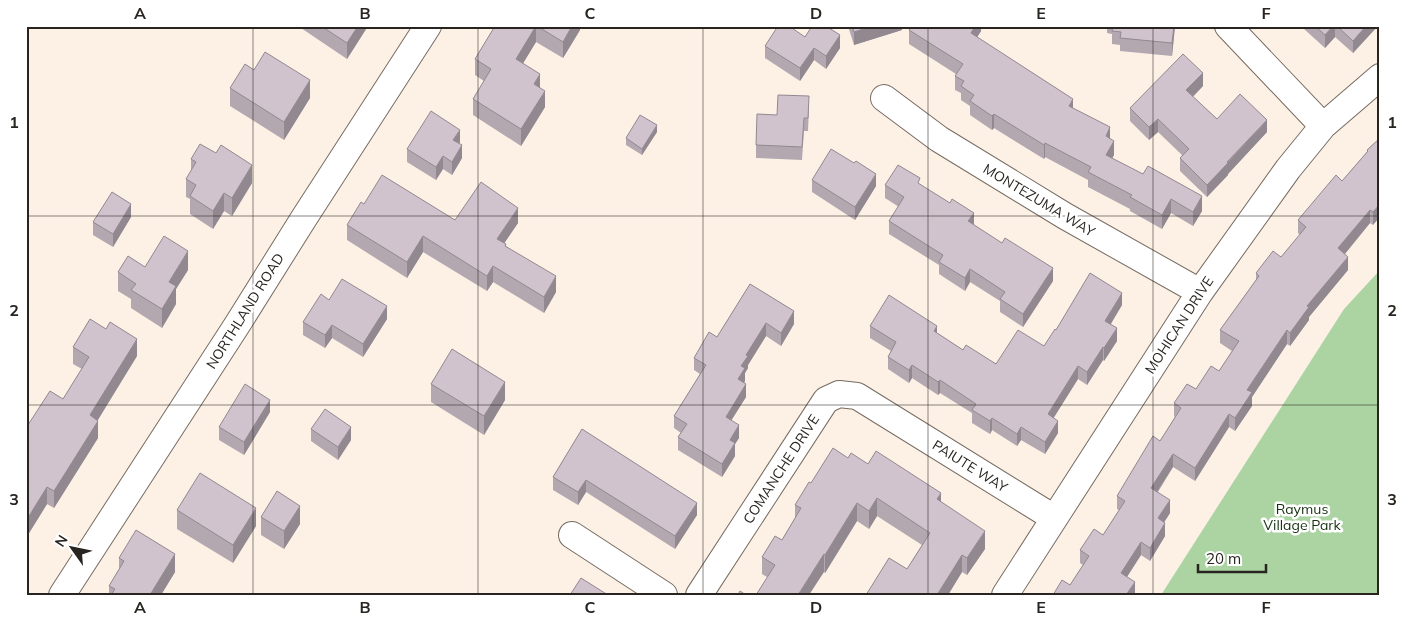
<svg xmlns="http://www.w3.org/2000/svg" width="1406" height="621" font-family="Mulish,sans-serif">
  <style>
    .green { fill: #acd4a2 }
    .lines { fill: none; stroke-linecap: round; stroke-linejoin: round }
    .minor-casing { stroke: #766c62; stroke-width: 28 }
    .minor { stroke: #fff; stroke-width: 26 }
    .wall { fill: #b3a8b0 }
    .shaded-wall { fill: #928890 }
    .building { fill: #d0c3cd; stroke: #928890 }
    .grid { fill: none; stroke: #282420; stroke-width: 1; stroke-opacity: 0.55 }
    .labels { text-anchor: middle; stroke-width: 5; stroke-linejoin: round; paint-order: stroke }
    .street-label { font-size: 14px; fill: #282420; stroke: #fff }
    .park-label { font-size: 14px; fill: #173010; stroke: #fff }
    .neatline { fill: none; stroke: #282420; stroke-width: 2 }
    .grid-label { font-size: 16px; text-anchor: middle; font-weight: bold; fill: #282420 }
  </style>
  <rect width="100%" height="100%" fill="#fdf1e6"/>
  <path class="green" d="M1380 270V595H1161L1344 309Z"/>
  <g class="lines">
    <g class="minor-casing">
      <path id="minor" d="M1228 26 1323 126
        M884 98 939 139 1065 216 1200 292
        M572 535 664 595
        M62 595 237 325 304 218 428 26
        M699 595 826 400 839 394 857 396 1054 518
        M1005 595 1200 292 1288 169 1323 126 1380 77"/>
    </g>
    <use href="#minor" class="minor"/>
  </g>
  <path class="wall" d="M298 26H368L347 59Z
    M495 26H580V30L563 58 536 42 523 63 540 88 545 107 521 146 473 115V99L484 81 475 75V59Z
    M848 26H902V30L854 45Z
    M981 26V31L977 37 1073 108 1110 139 1114 155 1112 158 1202 211 1193 226 1171 213 1162 229 1130 211V209L1088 187V180L1045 157 1044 159 994 128 992 130 970 115V106L961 100V93L955 90V76L956 74 909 44V30Z
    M1107 26H1175L1172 56 1120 51V45L1112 44V34L1107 33Z
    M1304 26H1376V28L1353 53 1335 37 1325 48 1304 29Z
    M805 37 840 48 826 69 814 60 800 81 765 58V46Z
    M254 70 310 98 284 140 230 106V88Z
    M1203 86 1193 97 1217 119 1267 132 1228 174V175L1207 197 1180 171V158L1182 155 1158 132 1149 140 1130 121V108Z
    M809 109 808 131H804L802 160 756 158V145L777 115Z
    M657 132 642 155 626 145V138Z
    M1380 138 1373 225 1370 223 1345 254 1348 270 1309 317V320L1290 346 1287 344 1252 397V406L1235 431 1229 427 1195 481 1173 467 1158 492 1170 513 1164 522 1165 536 1150 561 1141 555 1127 577 1135 595 1070 585 1083 565 1080 563V550L1103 535 1119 510 1117 509V496L1160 441 1175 417 1174 416V403L1196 389 1219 371 1232 351 1220 343V330L1256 280V273L1281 257 1300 235 1298 233V220L1342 181 1367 152V150Z
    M460 142 459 144 462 158 452 175 443 169 436 180 407 162V149Z
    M191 159 252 183 232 216 224 211 213 229 190 214V199L186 197V179L191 171Z
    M812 180 876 186 855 220 812 192Z
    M885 185H920L974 225 1053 281 1023 327 1000 312V301L970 282 965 291 939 274V265L889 234V221L899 207 885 198Z
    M364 204 455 220 518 223 504 243 506 246 556 292 544 313 493 282 487 291 423 252 407 278 347 240V225Z
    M131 217 113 247 93 235V222Z
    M145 267 188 270 176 289V304L162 328 131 308V299L118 291V272Z
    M750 284 794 324 781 346 766 336 748 365V368L745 373V381L744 383 746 397 731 420 739 438 735 444V456L722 477 678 450V437L681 433 674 428V416L700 374 694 370V358L717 337Z
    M1122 305 1110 324 1117 341 1104 361 1103 360 1087 385 1078 379 1053 418 1058 433 1045 454 1021 440 1017 446 992 430 990 434 972 423V413L940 393 938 395 912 378 909 383 888 369V357L891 351 870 338V326L937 333 963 350 996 364 1044 346 1056 330Z
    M387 319 363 357 332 338 325 348 303 335V322Z
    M73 347 137 356 97 420 98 438 54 508 47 504 26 538V428L63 399 82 369 73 364Z
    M431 384 505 400 484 435 431 402Z
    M270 412 244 455 219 440V427Z
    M311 429 351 440 338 460 311 441Z
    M582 429 697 515 675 549 586 492 578 505 553 490V477Z
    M848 458 868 464 941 502 985 549 967 575 962 572 948 595H866L907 569 922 545 877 516 869 529 857 521 825 573 824 572 767 577 762 574V557L782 540 795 518V505L811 483Z
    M177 510 256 526 233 563 177 529Z
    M261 517 300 524 284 549 261 535Z
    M119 558 175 572 161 595H109V586L119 569Z"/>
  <path class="shaded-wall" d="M358 26H368L347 59V43Z
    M536 26V42L516 75V59Z
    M572 26H580V30L563 58V42Z
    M873 26H902V30L854 45V32Z
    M975 26H981V31L971 47V33Z
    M1174 26H1175L1172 56V43Z
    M1333 26H1335V37L1325 48V35Z
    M1366 26H1376V28L1353 53V41Z
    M840 35V48L826 69V56Z
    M814 48V60L800 81V68Z
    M1203 73V86L1186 103V90Z
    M540 74V90L534 84Z
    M310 80V98L284 140V122Z
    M545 91V107L521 146V129Z
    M1073 99V113L1069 106Z
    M994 114V128L992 130V116Z
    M1158 119V132L1149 140V127Z
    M1267 120V132L1228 174V175L1207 197V185Z
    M657 125V132L642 155V149Z
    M1110 127V141L1106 136Z
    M460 130V142L453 153V140Z
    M1114 141V155L1106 169V155Z
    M1045 143V157L1044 159V145Z
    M462 145V158L452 175V162Z
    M443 156V169L436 180V167Z
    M252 165V183L232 216V198Z
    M876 174V186L855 220V207Z
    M224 193V211L213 229V211Z
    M1202 196V211L1193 226V212Z
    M1171 199V213L1162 229V215Z
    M131 204V217L113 247V234Z
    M1380 204V217L1373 225V212Z
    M518 208V223L497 254V239Z
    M1370 210V223L1338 262V248Z
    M974 213V226L968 221Z
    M423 236V252L407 278V262Z
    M188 251V270L176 289V304L162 328V309L169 282Z
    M1348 257V270L1309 317V320L1290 346V333L1307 306Z
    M493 266V282L487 291V276Z
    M1053 268V281L1023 327V314Z
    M970 269V282L965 291V278Z
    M556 276V292L544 313V297Z
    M1122 293V305L1105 334V321Z
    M387 306V319L363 357V344Z
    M794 311V324L781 346V333Z
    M766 323V336L748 365V368L745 373V381L738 392V379L741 366 746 355Z
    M332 325V338L325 348V335Z
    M937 326V338L934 331Z
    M1117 328V341L1104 361V348Z
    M1287 330V344L1252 397V406L1235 431V418L1247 390Z
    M137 339V356L90 433V415Z
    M1103 347V360L1087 385V372Z
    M912 365V378L909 383V370Z
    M1078 366V379L1048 427V414Z
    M940 380V393L938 395V382Z
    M505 382V400L484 435V416Z
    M746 384V397L726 429V417Z
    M270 400V412L244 455V442Z
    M1229 414V427L1195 481V468Z
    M992 418V430L990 434V421Z
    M98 421V438L54 508V491Z
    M1058 421V433L1045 454V442Z
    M739 425V438L735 444V456L722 477V464L730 440Z
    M351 427V440L338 460V447Z
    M1021 427V440L1017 446V434Z
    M1173 454V467L1151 501V488Z
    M586 480V492L578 505V492Z
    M47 487V504L26 538V521Z
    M941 493V511L937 499Z
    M877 498V516L869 529V511Z
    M1170 500V513L1158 532V518Z
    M697 503V515L675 549V536Z
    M857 503V521L825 573V555Z
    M300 506V524L284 549V531Z
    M256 508V526L233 563V545Z
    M1165 523V536L1150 561V548Z
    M985 531V549L967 575V558Z
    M1141 542V555L1121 586V573Z
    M175 554V572L161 595H150Z
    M824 554V572L809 595H798Z
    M962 555V572L948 595H937Z
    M1135 582V595H1126Z"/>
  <path class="building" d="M321 26H358L347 43Z
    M495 26H536L516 59 540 74 534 84 545 91 521 129 473 99 491 69 475 59Z
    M537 26H572L563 42Z
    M778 26H789L805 37 812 26H826L840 35 826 56 814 48 800 68 765 46Z
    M852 26H873L854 32Z
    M912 26H975L971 33 1073 99 1069 106 1110 127 1106 136 1114 141 1106 155 1143 174 1148 166 1202 196 1193 212 1171 199 1162 215 1130 197 1132 195 1088 172 1091 167 1045 143 1044 145 994 114 992 116 970 101 974 95 961 86 964 81 955 76 963 64 909 30Z
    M1113 26H1174L1172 43 1120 38 1121 32 1112 31Z
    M1315 26H1333L1325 35Z
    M1337 26H1366L1353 41Z
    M265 52 310 80 284 122 230 88 245 64 254 70Z
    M1183 54 1203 73 1186 90 1217 119 1240 94 1267 120 1227 162 1228 163 1207 185 1180 158 1189 149 1158 119 1149 127 1130 108Z
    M778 95 809 96 808 118H804L802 147 756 145 757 114 777 115Z
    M431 111 460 130 453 140 462 145 452 162 443 156 436 167 407 149Z
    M640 115 657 125 642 149 626 138Z
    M1380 138V204L1373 212 1370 210 1338 248 1348 257 1307 306 1309 307 1290 333 1287 330 1247 390 1252 392 1235 418 1229 414 1195 468 1173 454 1151 488 1170 500 1158 518 1165 523 1150 548 1141 542 1121 573 1135 582 1126 595H1053L1062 580 1070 585 1089 556 1080 550 1094 529 1103 535 1125 501 1117 496 1153 436 1160 441 1181 408 1174 403 1187 384 1196 389 1211 366 1219 371 1239 341 1220 330 1259 276 1256 273 1273 251 1281 257 1306 227 1298 220 1336 175 1342 181 1368 151 1367 150Z
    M200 144 216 153 221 145 252 165 232 198 224 193 213 211 190 196 196 185 186 179 196 162 191 159Z
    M831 149 854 163 856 161 876 174 855 207 812 180Z
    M898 165 920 178 918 183 950 203 952 199 974 213 968 221 1002 243 1005 238 1053 268 1023 314 1000 299 1005 292 970 269 965 278 939 262 943 255 889 221 904 197 885 185Z
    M382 175 455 220 481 182 518 208 497 239 506 244 505 246 556 276 544 297 493 266 487 276 423 236 407 262 347 225 361 202 364 204Z
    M112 192 131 204 113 234 93 222Z
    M164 236 188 251 169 282 176 286 162 309 131 290 136 284 118 272 128 256 145 267Z
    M1090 273 1122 293 1105 321 1117 328 1104 348 1103 347 1087 372 1078 366 1048 414 1058 421 1045 442 1021 427 1017 434 992 418 990 421 972 410 976 404 940 380 938 382 912 365 909 370 888 357 896 342 870 326 889 295 937 326 934 331 963 350 966 345 996 364 1018 330 1044 346 1055 329 1056 330Z
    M342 279 387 306 363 344 332 325 325 335 303 322 321 294 329 300Z
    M750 284 794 311 781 333 766 323 746 355 748 356 741 366 745 368 738 379 746 384 726 417 739 425 730 440 735 443 722 464 678 437 687 424 674 416 706 365 694 358 709 332 717 337Z
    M90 319 106 329 110 322 137 339 90 415 98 421 54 491 47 487 26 521V428L50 391 63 399 89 357 73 347Z
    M452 349 505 382 484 416 431 384Z
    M245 384 270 400 244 442 219 427Z
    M325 409 351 427 338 447 311 429Z
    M582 429 697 503 675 536 586 480 578 492 553 477Z
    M833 448 848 458 851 453 868 464 876 451 941 493 937 499 985 531 967 558 962 555 937 595H866L889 558 907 569 930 533 877 498 869 511 857 503 825 555 824 554 798 595H756L775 565 762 557 775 536 782 540 801 508 795 505 809 482 811 483Z
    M200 473 256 508 233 545 177 510Z
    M277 491 300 506 284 531 261 517Z
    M136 530 175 554 150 595H111L115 589 109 586 124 561 119 558Z
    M581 578 608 595H570Z
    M740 591 746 595H738Z"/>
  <path class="grid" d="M253 26V595M478 26V595M703 26V595M928 26V595M1153 26V595M26 216H1380M26 405H1380"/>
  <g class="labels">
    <g class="street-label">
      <text transform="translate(1039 200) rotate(31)" y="5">MONTEZUMA WAY</text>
      <text transform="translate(245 311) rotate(-58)" y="5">NORTHLAND ROAD</text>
      <text transform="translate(1179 325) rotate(-57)" y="5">MOHICAN DRIVE</text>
      <text transform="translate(970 466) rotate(32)" y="5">PAIUTE WAY</text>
      <text transform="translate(781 469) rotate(-57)" y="5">COMANCHE DRIVE</text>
    </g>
    <g class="park-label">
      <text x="1302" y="514">Raymus<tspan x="1302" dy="16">Village Park</tspan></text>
    </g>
  </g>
  <rect width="1406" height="621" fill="none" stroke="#ffffff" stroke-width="55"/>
  <g transform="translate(72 548) rotate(303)" stroke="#ffffff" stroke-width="4" paint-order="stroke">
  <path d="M0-4L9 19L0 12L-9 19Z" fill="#282420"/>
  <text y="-8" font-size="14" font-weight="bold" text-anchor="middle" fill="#282420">N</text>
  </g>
  <path d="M1198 564v8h68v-8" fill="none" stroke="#282420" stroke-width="2.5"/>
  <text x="1206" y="564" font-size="15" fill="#282420" stroke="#ffffff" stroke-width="4" paint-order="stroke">20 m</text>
  <rect x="28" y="28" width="1350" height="566" class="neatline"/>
  <g class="grid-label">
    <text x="140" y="19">A</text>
    <text x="365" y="19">B</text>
    <text x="590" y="19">C</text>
    <text x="816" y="19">D</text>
    <text x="1041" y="19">E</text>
    <text x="1266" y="19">F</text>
    <text x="14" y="128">1</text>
    <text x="1392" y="128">1</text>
    <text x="14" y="316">2</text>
    <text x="1392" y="316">2</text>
    <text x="14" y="505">3</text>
    <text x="1392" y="505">3</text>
    <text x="140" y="613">A</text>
    <text x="365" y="613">B</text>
    <text x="590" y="613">C</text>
    <text x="816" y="613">D</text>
    <text x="1041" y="613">E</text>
    <text x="1266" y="613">F</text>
  </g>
</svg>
